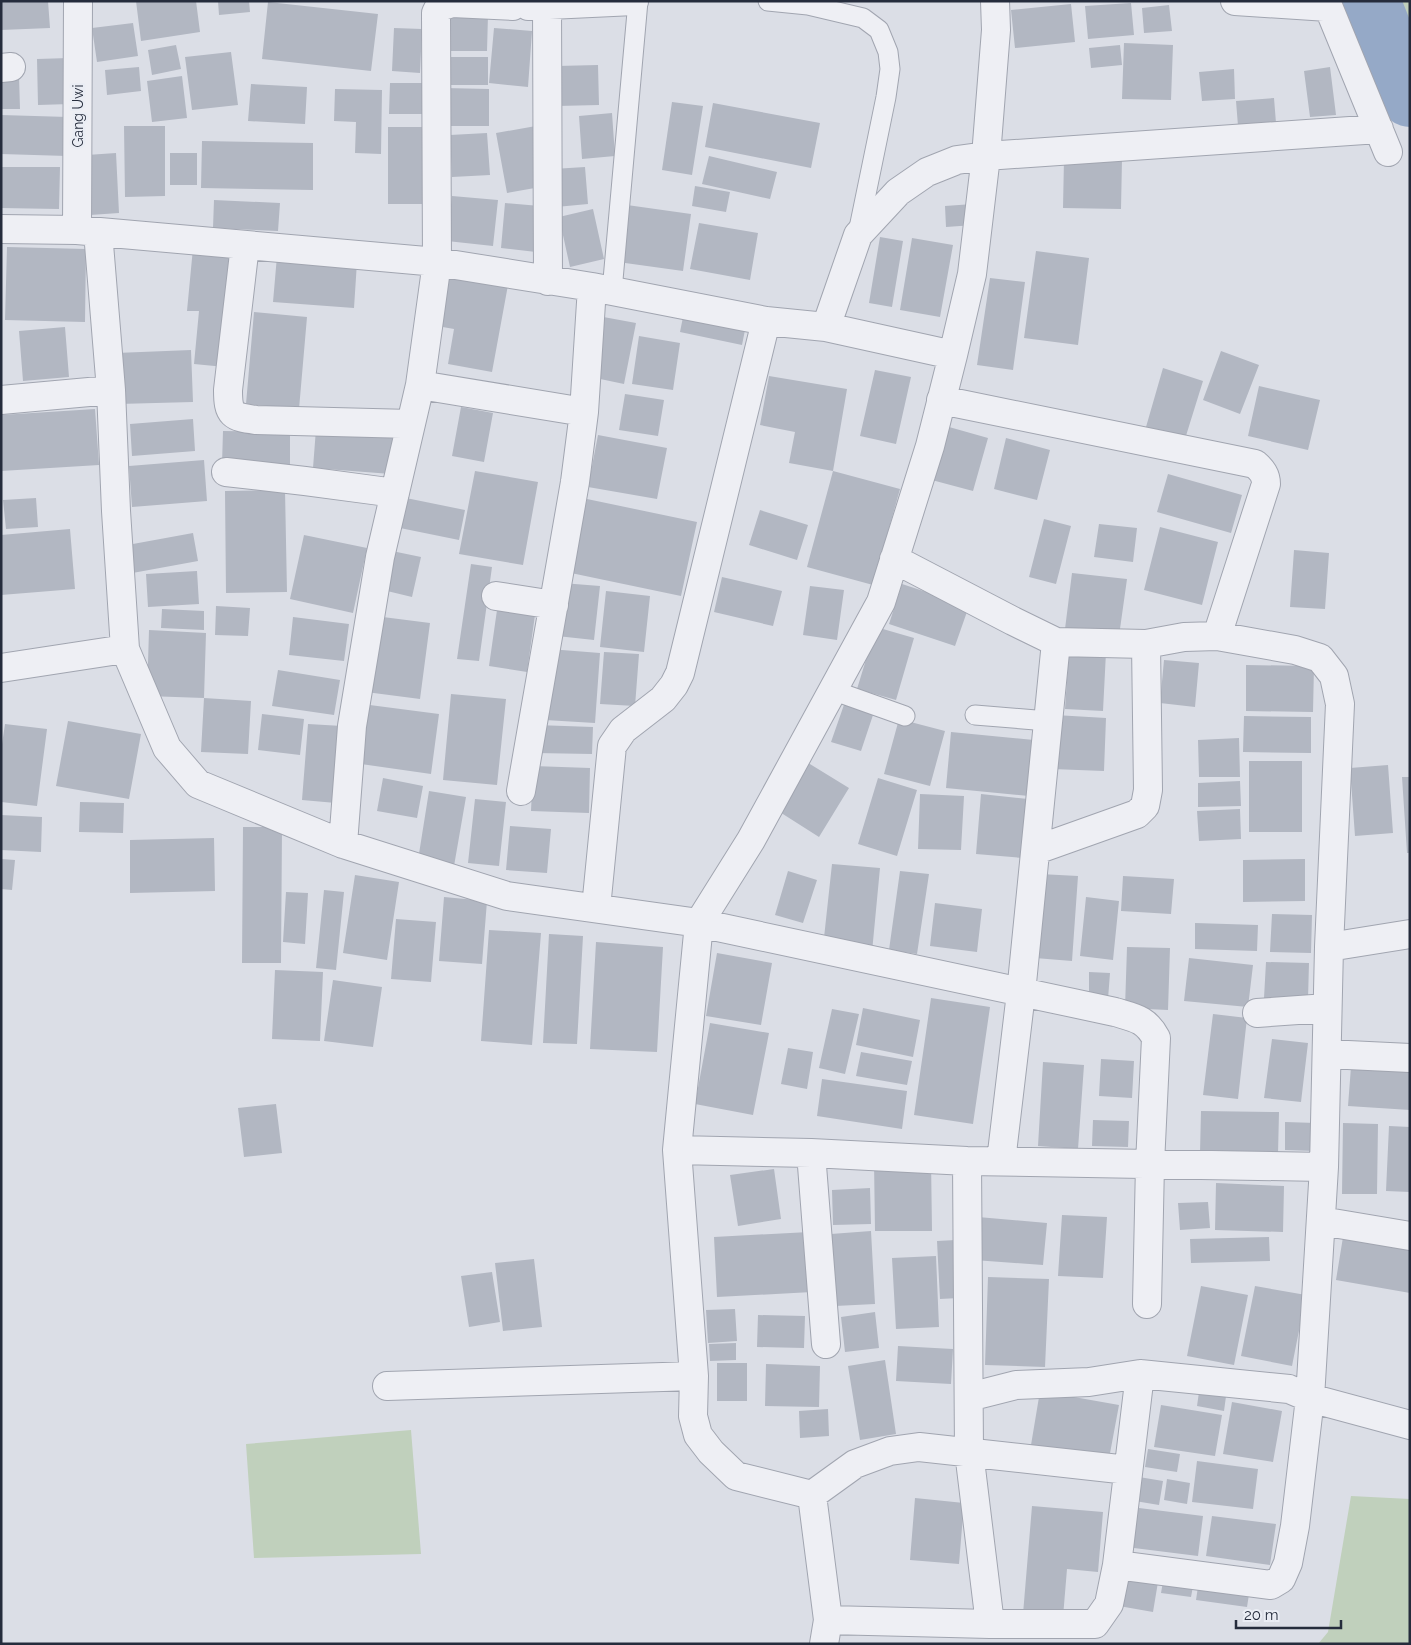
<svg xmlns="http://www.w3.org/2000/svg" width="1411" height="1645" font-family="Raleway,sans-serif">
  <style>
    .green { fill: #c0d0bc }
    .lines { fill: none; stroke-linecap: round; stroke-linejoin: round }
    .river { stroke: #95a9c7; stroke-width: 62 }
    .building { fill: #b2b7c2 }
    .lane-casing { stroke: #a1a5b0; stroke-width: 21 }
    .street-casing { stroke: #a1a5b0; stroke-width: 30 }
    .lane { stroke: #eeeff4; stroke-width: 19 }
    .street { stroke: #eeeff4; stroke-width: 28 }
    .labels { text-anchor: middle; stroke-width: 5; stroke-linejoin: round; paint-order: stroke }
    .street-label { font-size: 14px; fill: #252c3c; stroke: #eaedf4 }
  </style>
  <rect width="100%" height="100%" fill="#dbdee6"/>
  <path class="green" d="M1377 1H1410V76Z
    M411 1430 421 1554 254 1558 246 1444Z
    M1351 1496 1410 1499V1644H1318L1328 1632Z"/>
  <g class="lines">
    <path class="river" d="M1369 1 1395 67 1410 96"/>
  </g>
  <path class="building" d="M48 1 50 28 1 30V2Z
    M136 1H196L200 32 141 41Z
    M218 1H249L250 12 219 15Z
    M268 2 378 14 371 71 262 59Z
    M1131 3 1134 35 1088 39 1085 6Z
    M1071 4 1075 42 1015 48 1011 10Z
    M1169 5 1172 31 1144 33 1142 8Z
    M449 14 488 15 487 51H449Z
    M133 23 138 56 97 62 92 28Z
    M394 28 422 29 420 73 392 71Z
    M494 28 532 31 528 87 489 83Z
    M1124 43 1173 45 1171 100 1122 99Z
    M176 45 181 69 152 75 148 50Z
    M1120 45 1122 65 1091 68 1089 48Z
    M231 52 238 105 192 110 185 57Z
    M450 57H488V85H450Z
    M69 58 70 104 38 105 37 59Z
    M598 65 599 105 557 106V66Z
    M139 67 141 91 107 95 105 70Z
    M1330 67 1336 115 1310 117 1304 71Z
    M1234 69 1235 99 1202 101 1199 72Z
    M19 76 20 109H1V77Z
    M182 76 187 118 152 122 147 81Z
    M390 83H427V114H389Z
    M251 84 307 87 305 124 248 121Z
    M444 88 489 89V126H443Z
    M335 89 382 90 381 154 355 153 356 122 334 121Z
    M1274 98 1276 123 1238 126 1236 101Z
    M672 102 703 106 692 175 662 170Z
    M713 103 820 123 811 168 705 147Z
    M612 113 615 156 582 159 579 116Z
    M1 115 68 117 67 156 1 154Z
    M124 126H165V196L125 197Z
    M536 126 546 186 507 193 496 133Z
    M388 127H432V204H388Z
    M487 133 490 175 452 177 450 135Z
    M202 141 313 143V190L201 188Z
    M116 153 119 213 90 215 87 155Z
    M170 153H197V185H170Z
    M709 156 777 172 770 199 702 184Z
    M1064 159H1122L1121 209 1063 208Z
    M1 167H60L59 209 1 208Z
    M585 167 588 204 556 207 553 169Z
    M695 186 730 192 726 212 692 206Z
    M452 196 498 200 493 246 447 241Z
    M214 200 280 203 278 231 213 228Z
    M505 203 540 206 536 252 501 248Z
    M973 204 974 225 946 227 945 206Z
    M627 205 691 214 683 271 618 262Z
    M593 209 604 259 570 267 559 217Z
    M699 223 758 233 750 280 690 269Z
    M880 237 903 241 892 307 869 303Z
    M912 238 953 245 940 317 900 310Z
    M7 247 86 249 85 322 5 320Z
    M193 248 236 252 225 367 194 364 199 311H187Z
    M1036 251 1089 258 1078 345 1024 338Z
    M277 256 357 262 354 308 273 302Z
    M447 273 508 285 492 372 448 364 454 329 437 326Z
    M990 278 1025 282 1013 370 977 365Z
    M254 312 307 317 299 409 246 404Z
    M684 312 746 325 742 345 680 332Z
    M598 316 636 323 624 384 586 376Z
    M65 327 69 377 23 381 19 331Z
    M639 336 680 343 673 390 632 384Z
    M191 350 193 402 118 404 116 353Z
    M1221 351 1259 365 1240 414 1203 400Z
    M1163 368 1203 381 1185 439 1146 427Z
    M875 370 911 377 896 444 860 436Z
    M769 376 847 389 833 471 789 463 795 432 760 425Z
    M1259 386 1320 400 1308 450 1248 436Z
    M625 394 664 400 658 436 619 430Z
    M461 407 493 413 484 462 452 456Z
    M95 409 99 465 1 471V415Z
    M193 419 195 451 132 456 130 424Z
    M942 425 988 438 973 491 928 479Z
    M316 429 394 434 391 474 313 468Z
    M223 431 290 432V465L222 464Z
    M598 435 667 448 657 499 588 487Z
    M1006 438 1050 450 1037 500 994 489Z
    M204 460 207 501 132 507 129 466Z
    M475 471 538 482 523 565 459 554Z
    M833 471 900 489 873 585 807 567Z
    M1168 474 1242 495 1231 533 1157 512Z
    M285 490 287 592 226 593 225 491Z
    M36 498 38 527 6 529 3 500Z
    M406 498 465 510 459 540 400 528Z
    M587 499 697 522 681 596 571 573Z
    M760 510 808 525 797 560 749 545Z
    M1044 519 1071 526 1056 584 1029 577Z
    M1099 524 1137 528 1133 562 1094 557Z
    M1160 527 1218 542 1202 605 1144 590Z
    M70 529 75 589 1 595V535Z
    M193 533 198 561 127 574 122 546Z
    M304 535 367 548 353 613 290 599Z
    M1294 550 1329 553 1325 609 1290 607Z
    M392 551 421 557 412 597 383 590Z
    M471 564 492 567 479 661 457 659Z
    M197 571 199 604 148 607 146 574Z
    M1072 573 1127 579 1119 636 1065 629Z
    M722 577 782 591 773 626 714 612Z
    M562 583 600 586 594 640 557 636Z
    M902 584 969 606 955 646 889 624Z
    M810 586 844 590 837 640 803 635Z
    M606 591 650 596 644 652 600 647Z
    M216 606 250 608 248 636 215 635Z
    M162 609 204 611V630L161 628Z
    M497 610 535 615 527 672 489 666Z
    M375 616 430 623 420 699 366 692Z
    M293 617 349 624 344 661 289 655Z
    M876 627 914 638 896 700 857 689Z
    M149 630 206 633 204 698 251 701 248 754 201 752 204 698 147 696Z
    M549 649 600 653 595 723 545 720Z
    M1069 650 1106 652 1103 711 1065 709Z
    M604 652 639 654 635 706 600 704Z
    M1164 660 1199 663 1195 707 1160 703Z
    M1246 665 1314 666 1313 712 1246 711Z
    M278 670 340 680 334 715 272 706Z
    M451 694 506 699 497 785 443 780Z
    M846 699 875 709 861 751 831 742Z
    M362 704 439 714 431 774 354 763Z
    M262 714 304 719 300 755 258 750Z
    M1055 715 1106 718 1104 771 1052 769Z
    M1244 716 1311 717V753L1243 752Z
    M899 719 945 731 930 786 884 774Z
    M68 721 141 734 129 799 56 786Z
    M5 724 47 729 37 806 1 802V751Z
    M308 724 342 726 336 803 302 800Z
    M536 725 593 727 592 754 535 753Z
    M951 732 1034 740 1029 796 946 788Z
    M1239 738 1240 777H1199L1198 740Z
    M805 761 849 788 819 837 775 809Z
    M1249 761H1302V832H1249Z
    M1388 765 1393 833 1355 836 1350 768Z
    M533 766 590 768 589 813 531 811Z
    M1402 777H1410V853H1407Z
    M383 778 423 786 417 818 377 811Z
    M878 778 917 790 897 856 858 844Z
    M1240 781 1241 806 1198 807V783Z
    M429 791 466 797 454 866 418 860Z
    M920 794 964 796 961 850 918 849Z
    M981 794 1028 799 1023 858 976 854Z
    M475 799 506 802 499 866 468 863Z
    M80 802 124 803 123 833 79 832Z
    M1240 809 1241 839 1199 841 1197 811Z
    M1 815 42 817 41 852 1 850Z
    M510 826 551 829 547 873 506 870Z
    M243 827H282L281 963H242Z
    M214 838 215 891 130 893V840Z
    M1 859 15 860 12 890 1 889Z
    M1305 859V901L1243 902V860Z
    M832 864 880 868 872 952 823 947Z
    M788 871 817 880 803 923 775 915Z
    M900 871 929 874 917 954 889 950Z
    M1040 874 1078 876 1072 961 1035 958Z
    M355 875 399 882 387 960 343 953Z
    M1123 876 1174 879 1171 914 1121 911Z
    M324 890 344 892 336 970 316 968Z
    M286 892 308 893 305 944 283 942Z
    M444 897 487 901 482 964 439 961Z
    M1086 897 1119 901 1113 960 1080 956Z
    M935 903 982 909 977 952 930 946Z
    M1272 914 1312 915 1311 953 1270 952Z
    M396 919 436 922 431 982 391 979Z
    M1195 923 1258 925 1257 951 1195 949Z
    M489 930 541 933 532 1045 481 1041Z
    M549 934 583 936 577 1044 543 1043Z
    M596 942 663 947 657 1052 590 1049Z
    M1127 947 1170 948 1168 1010 1125 1008Z
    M717 953 772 963 761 1025 706 1016Z
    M1189 958 1253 965 1248 1007 1184 1001Z
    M1266 962 1309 963 1308 999 1264 998Z
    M275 970 323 972 320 1041 272 1039Z
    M1089 972 1110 973 1108 999 1089 998Z
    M333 980 382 987 373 1047 324 1041Z
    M931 998 990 1007 973 1124 914 1115Z
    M863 1008 920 1020 913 1057 856 1045Z
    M832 1009 859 1014 845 1074 819 1068Z
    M1213 1014 1247 1018 1238 1099 1203 1095Z
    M710 1023 769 1033 753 1115 695 1104Z
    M1272 1039 1308 1043 1301 1102 1264 1098Z
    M788 1048 813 1052 807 1089 781 1084Z
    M861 1052 912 1061 907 1085 856 1076Z
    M1101 1059 1134 1061 1132 1098 1099 1096Z
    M1043 1062 1084 1065 1078 1149 1038 1146Z
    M1351 1067 1410 1070V1110L1348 1106Z
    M822 1079 907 1091 902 1129 817 1116Z
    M276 1104 282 1153 244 1157 238 1108Z
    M1201 1111 1279 1112 1278 1154 1200 1153Z
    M1093 1120 1129 1121 1128 1147 1092 1146Z
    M1285 1122 1316 1123 1315 1151 1285 1150Z
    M1343 1123 1378 1124 1377 1194H1342Z
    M1389 1126 1410 1127V1192L1386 1191Z
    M931 1160 932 1231H875L874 1161Z
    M774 1169 781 1219 738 1226 730 1175Z
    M1216 1183 1284 1186 1283 1232 1215 1230Z
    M870 1188 871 1224 833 1225 832 1190Z
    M1208 1202 1210 1228 1180 1230 1178 1203Z
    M1062 1215 1107 1217 1103 1278 1058 1276Z
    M978 1217 1047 1223 1043 1265 974 1260Z
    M871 1231 875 1304 835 1306 831 1234Z
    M1344 1231 1410 1242V1293L1336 1280Z
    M809 1232 812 1292 717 1297 714 1237Z
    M1269 1237 1270 1261 1191 1263 1190 1239Z
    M956 1240 959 1298 940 1299 937 1241Z
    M936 1256 939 1327 896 1329 892 1258Z
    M534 1259 542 1327 503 1331 495 1263Z
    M492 1272 500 1322 469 1327 461 1276Z
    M988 1277 1049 1279 1045 1367 985 1365Z
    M1201 1286 1248 1295 1234 1365 1187 1356Z
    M1255 1286 1306 1295 1292 1366 1241 1356Z
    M735 1309 737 1341 708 1343 706 1310Z
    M875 1312 879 1348 845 1352 841 1317Z
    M758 1315 805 1316 804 1348 757 1347Z
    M736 1343V1360L710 1361 709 1344Z
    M898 1346 953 1349 951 1384 896 1381Z
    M885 1360 896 1434 860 1440 848 1366Z
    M717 1363H747V1401H717Z
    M766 1364 820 1366 819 1407 765 1406Z
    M1200 1385 1227 1389 1224 1411 1197 1406Z
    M1040 1391 1119 1405 1108 1464 1030 1451Z
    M1232 1402 1282 1411 1273 1462 1223 1454Z
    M1161 1405 1222 1415 1215 1456 1154 1447Z
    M828 1409 829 1436 800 1438 799 1411Z
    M1148 1449 1180 1454 1177 1472 1145 1467Z
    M1197 1461 1258 1469 1253 1509 1192 1502Z
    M1133 1476 1163 1481 1159 1505 1129 1500Z
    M1167 1479 1190 1483 1187 1504 1164 1500Z
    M915 1498 964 1503 959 1564 910 1560Z
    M1032 1506 1103 1512 1098 1572 1067 1569 1063 1617 1023 1614Z
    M1131 1507 1203 1516 1198 1556 1126 1547Z
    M1212 1516 1276 1524 1270 1565 1206 1556Z
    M1125 1570 1159 1576 1153 1612 1119 1606Z
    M1164 1576 1194 1581 1191 1597 1161 1593Z
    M1199 1580 1250 1588 1247 1607 1196 1600Z"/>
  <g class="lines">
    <g class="lane-casing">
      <path id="lane" d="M768 1 808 5 863 18 879 30 888 52 890 69 886 97 858 233
        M612 291 638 1
        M832 690 905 716
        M975 715 1048 721"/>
    </g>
    <g class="street-casing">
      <path id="street" d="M1235 1 1328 7
        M1326 1 1388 152
        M547 5 548 281
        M528 6 634 1
        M1 68 11 67
        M1 229 77 230 437 262 592 287 766 321 826 327 858 235 898 192 927 172 957 160 986 156 996 30 995 1
        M77 230 78 1
        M98 232 111 390 116 511 125 649 167 748 198 784 343 844 507 896 699 923 1115 1012C1135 1018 1146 1019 1156 1038L1150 1164 1147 1304
        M245 245 228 390C228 415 232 417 256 420L411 424
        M826 327 953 355
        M420 385 584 412
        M1 400 111 390
        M941 400 1255 464C1262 470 1266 475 1266 484L1217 636
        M226 472 305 481 395 493
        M894 559 1013 621 1056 642
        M496 596 554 605
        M1 668 125 649
        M521 791 575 482 584 412 592 287
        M343 844 352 726 380 557 420 385 437 262 436 13 439 7 452 3 513 6V1
        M1036 850 1137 814 1145 806 1148 790 1146 644
        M596 908 612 746 623 730 663 699 674 685 680 673 766 321
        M1329 947 1410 934
        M1257 1013 1327 1008
        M1327 1054 1410 1058
        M677 1150 811 1153 967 1161 1324 1167
        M811 1153 826 1344
        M967 1161 969 1452 990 1624
        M1001 1161 1021 993 1056 642 1146 644 1184 637 1217 636 1295 650 1320 658 1334 676 1340 704 1329 947 1324 1167 1310 1398 1295 1526 1288 1563 1281 1579 1271 1585 1117 1565
        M1321 1221 1410 1236
        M387 1386 694 1376
        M969 1397 1016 1385 1089 1382 1140 1374 1289 1389 1310 1398 1410 1425
        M812 1495 855 1464 890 1451 919 1447 1128 1470
        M828 1620 990 1624H1095L1109 1604 1117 1565 1140 1374
        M824 1644 828 1620 812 1495 736 1476 711 1452 698 1435 693 1416 694 1376 677 1150 699 923 751 840 881 602 930 446 953 355 972 274 986 156 1379 129"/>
    </g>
    <use href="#lane" class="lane"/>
    <use href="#street" class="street"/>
  </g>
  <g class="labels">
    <g class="street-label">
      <text transform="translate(78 116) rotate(-90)" y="5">Gang Uwi</text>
    </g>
  </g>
  <rect width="1411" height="1645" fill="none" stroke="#252c3c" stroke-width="5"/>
  <path d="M1236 1620v8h105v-8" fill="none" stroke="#252c3c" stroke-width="2.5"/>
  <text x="1244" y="1620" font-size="15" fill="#252c3c" stroke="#eaedf4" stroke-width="4" paint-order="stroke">20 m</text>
</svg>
